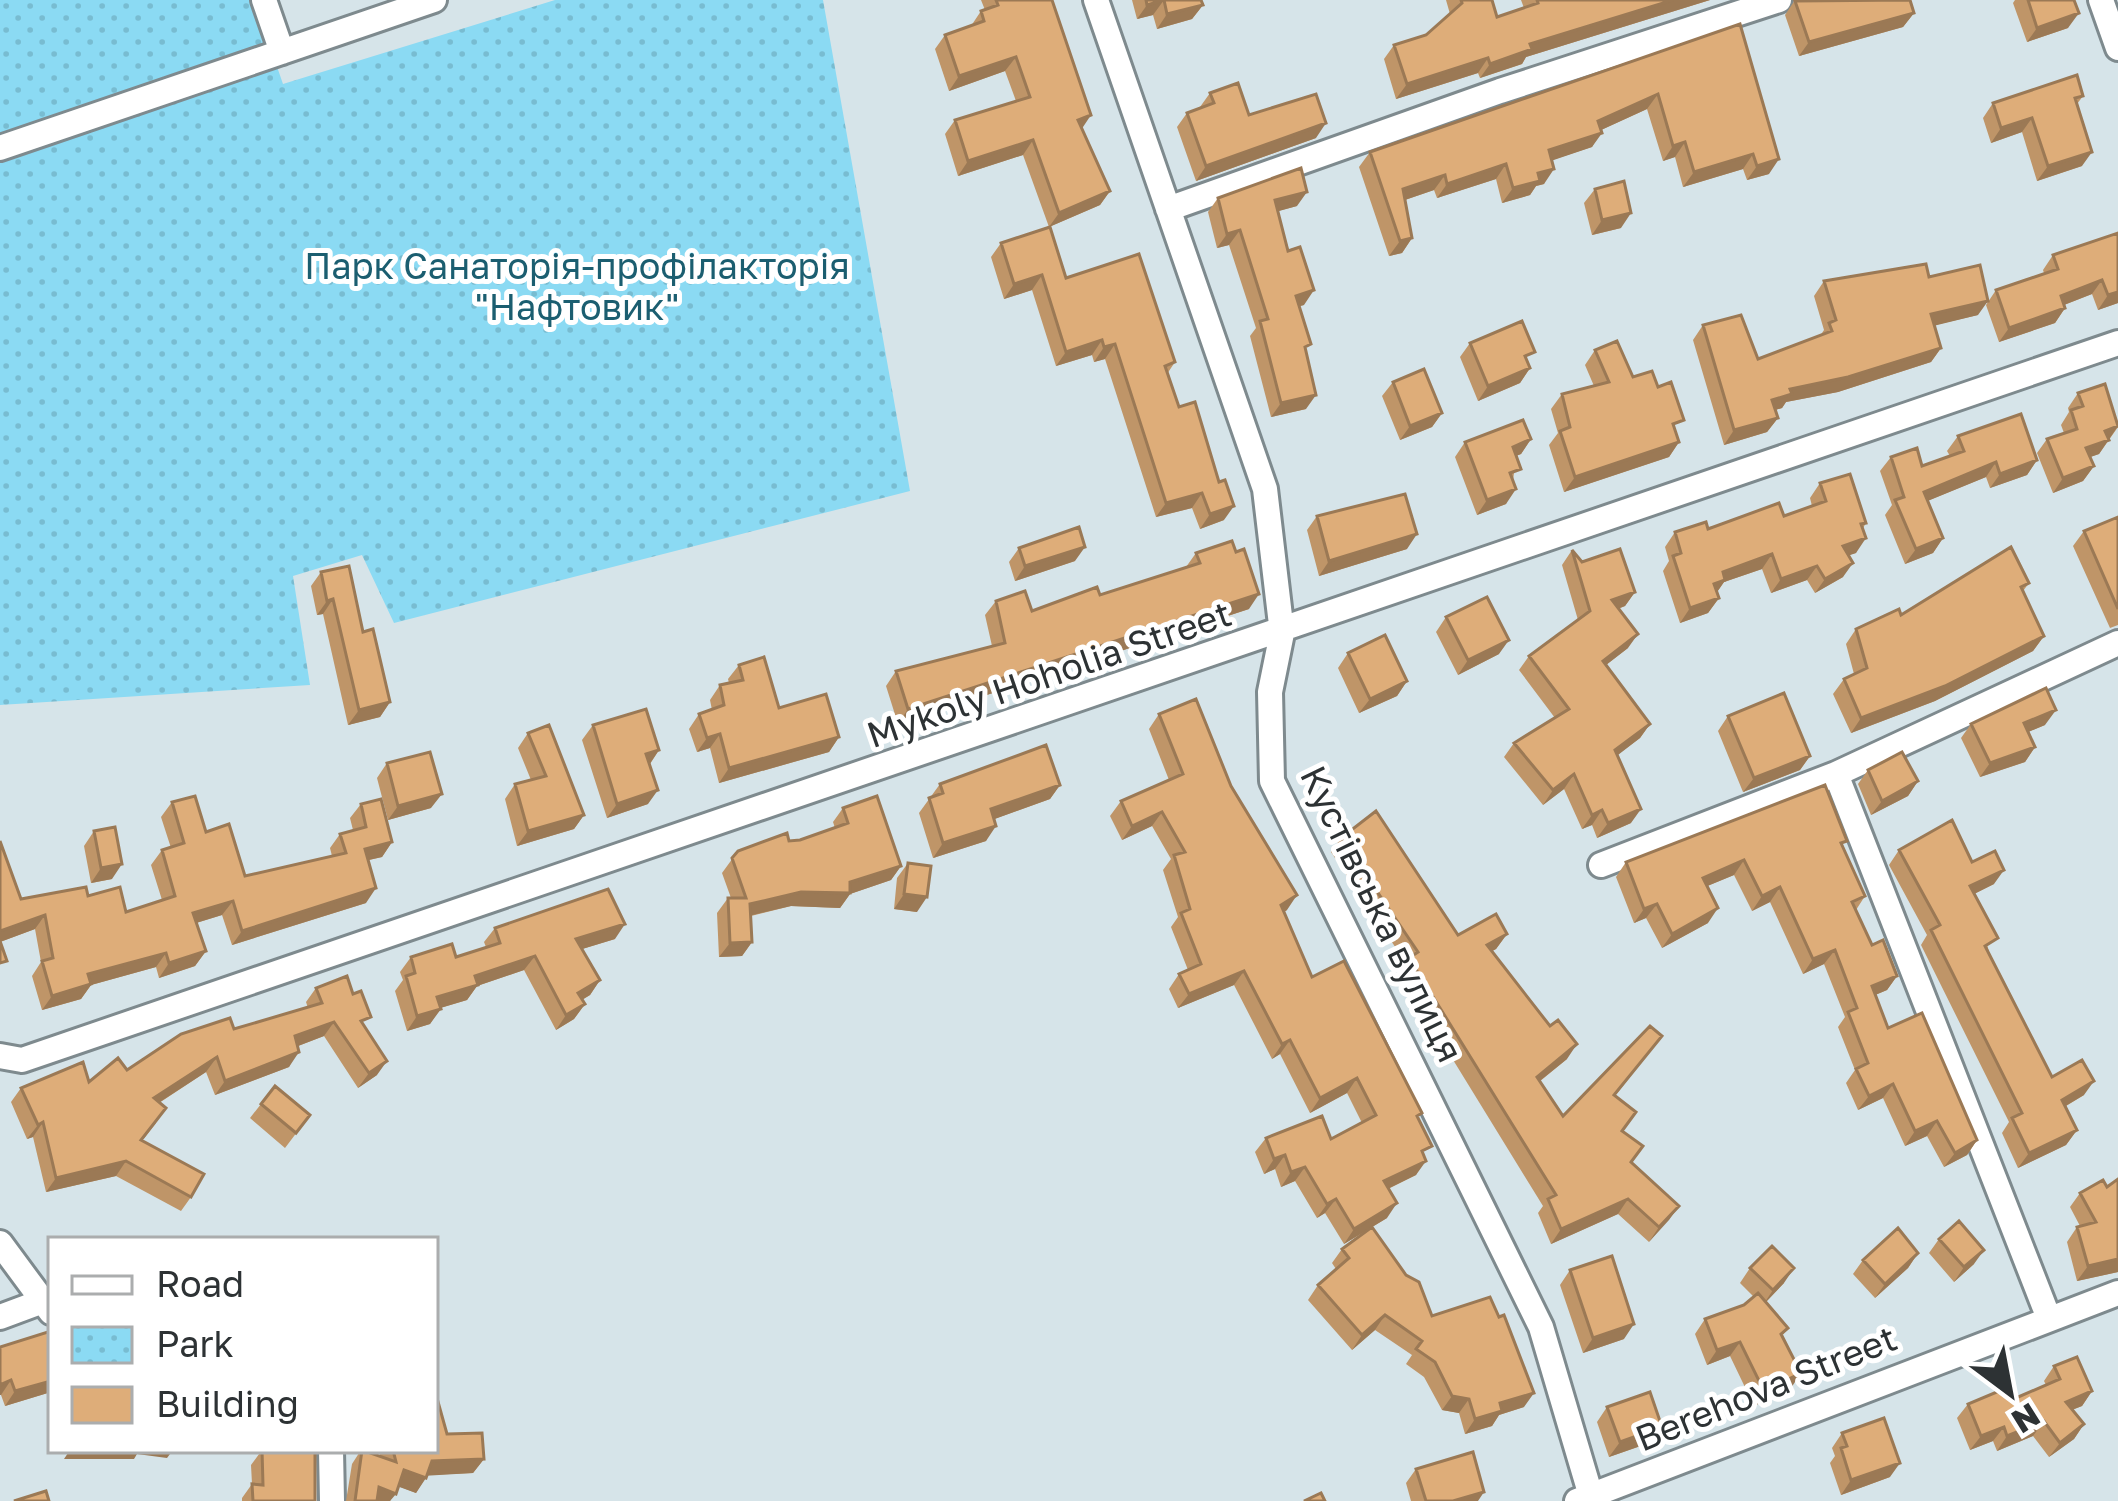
<svg xmlns="http://www.w3.org/2000/svg" width="2118" height="1501" font-family="'Golos Text',sans-serif">
  <style>
    .park { fill: url(#park-dots) }
    .lines { fill: none; stroke-linecap: round; stroke-linejoin: round }
    .street-casing { stroke: #7e8a8e; stroke-width: 30 }
    .street { stroke: #fff; stroke-width: 24 }
    .wall { fill: #bf9568 }
    .shaded-wall { fill: #9b7955 }
    .building { fill: #dead79; stroke: #9b7955; stroke-width: 3 }
    .labels { text-anchor: middle; stroke-width: 10; stroke-linejoin: round; paint-order: stroke }
    .park-label { font-size: 36px; fill: #1b5e70; stroke: #fff }
    .street-label { font-size: 36px; fill: #2d3234; stroke: #fff }
  </style>
  <defs>
    <pattern id="park-dots" width="8" height="8" patternUnits="userSpaceOnUse" patternTransform="scale(3)"><rect width="8" height="8" fill="#8bdaf3"/><path d="M2 2h.1M6 6h.1" fill="none" stroke="#78bcd1" stroke-width="1.8" stroke-linecap="round"/></pattern>
  </defs>
  <rect width="100%" height="100%" fill="#d6e4e9"/>
  <path class="park" d="M0 0H254L283 84 555 0H823L910 491 394 623 362 555 293 576 310 685 0 705Z"/>
  <g class="lines">
    <g class="street-casing">
      <path id="street" d="M264 0 282 52
        M1096 0 1265 489 1282 633 1270 692 1272 781 1541 1327 1591 1496
        M2101 0 2118 48
        M0 148 434 0
        M1168 209 1500 91 1779 0
        M1601 865 1836 774
        M0 1056 22 1060 2118 343
        M0 1243 51 1312
        M2048 1316 1836 774 2118 643
        M0 1317 43 1301
        M331 1450 332 1501
        M1577 1501 2118 1293"/>
    </g>
    <use href="#street" class="street"/>
  </g>
  <path class="wall" d="M981 0H1052L1082 128 1110 191 1100 205 1049 227 1023 155 958 176 945 134 955 120 1016 101 1005 71 949 91 935 49 945 35 971 26 981 11 985 10Z
    M1132 0H1201L1203 5 1192 19 1157 29 1153 15 1137 19Z
    M1446 0H1492L1497 17 1524 8 1521 0H1710L1526 57 1522 64 1480 78 1478 73 1396 99 1384 59 1394 45 1426 35 1450 14Z
    M1795 0H1910L1914 13 1903 27 1799 56 1785 15Z
    M2015 0H2074L2068 28 2027 42 2013 3Z
    M1740 24 1769 174 1747 180 1743 169 1683 187 1675 157 1663 161 1647 109 1601 130 1592 147 1552 160 1544 184 1536 186 1530 195 1502 203 1496 179 1437 198 1434 190 1405 200 1412 238 1402 253 1389 256 1359 167 1370 152Z
    M1210 93 1249 115 1316 138 1196 181 1177 127 1187 113 1200 107Z
    M2083 96 2077 104 2082 166 2037 181 2022 132 1991 143 1983 118 1993 103Z
    M1595 189 1621 228 1592 235 1584 203Z
    M1218 198 1297 206 1278 211 1304 305 1299 306 1306 409 1271 417 1250 336 1256 328 1229 245 1217 248 1208 212Z
    M2118 233V303L2098 310 2092 294 2064 305 2065 308 2055 323 1999 342 1986 305 1996 290 2044 273 2043 270 2053 255Z
    M1001 243 1066 278 1175 362 1167 374 1224 520 1200 529 1192 508 1156 517 1105 359 1094 362 1092 355 1056 366 1032 290 1004 299 991 257Z
    M1929 277 1978 315 1935 325 1941 348 1931 362 1838 392 1786 402 1782 408 1775 410 1778 418 1767 432 1724 445 1693 340 1703 325 1758 359 1820 336 1824 330 1814 296 1824 281Z
    M1470 343 1528 362 1530 368 1520 383 1478 401 1460 357Z
    M1595 350 1633 377 1676 432 1679 442 1669 457 1564 492 1549 445 1558 433 1551 409 1562 394 1594 386 1585 365Z
    M1393 382 1442 413 1432 427 1400 440 1382 396Z
    M2078 393 2118 422V427L2099 454 2090 457 2094 466 2083 481 2053 493 2037 453 2047 439 2064 433 2061 425 2069 412 2068 408Z
    M1958 436 2037 460 2027 475 1990 488 1986 477 1927 501 1943 538 1933 553 1905 564 1885 515 1892 505 1880 471 1891 457 1922 466 1950 456 1947 451Z
    M1531 439 1521 454 1516 456 1513 481 1506 504 1477 515 1455 457 1465 442Z
    M1820 483 1866 523 1863 528 1856 553 1848 555 1843 577 1815 593 1807 580 1771 593 1762 569 1724 582 1717 592 1719 598 1708 613 1680 623 1663 571 1669 561 1665 547 1675 532 1784 516 1812 506 1810 498Z
    M1317 516 1407 549 1319 576 1307 530Z
    M2118 517V625L2110 628 2073 546 2084 531Z
    M1019 548 1075 561 1015 581 1009 562Z
    M1572 550 1582 562 1635 592 1625 606 1618 609 1628 648 1606 665 1650 724 1640 738 1617 755 1631 823 1597 838 1592 825 1582 829 1564 789 1543 805 1504 757 1514 743 1555 718 1519 670 1529 656 1578 620 1562 565Z
    M1236 552 1249 609 898 724 886 686 896 671 992 646 985 615 996 601 1032 611 1100 595 1186 567 1196 553Z
    M321 572 390 702 380 717 348 725 323 614 317 615 311 586Z
    M2029 583 2023 591 2044 636 2033 651 1935 701 1851 733 1833 694 1844 679 1854 674 1846 644 1856 629 1901 615Z
    M1446 617 1499 654 1458 675 1436 632Z
    M1348 653 1407 681 1397 696 1359 713 1338 668Z
    M739 665 779 708 839 737 829 752 719 783 710 748 697 752 689 729 699 714 712 710 710 700 720 685 729 683 728 679Z
    M1159 714 1231 786 1287 910 1284 912 1312 977 1418 1119 1424 1156 1416 1175 1388 1189 1387 1218 1344 1244 1325 1213 1317 1218 1295 1181 1281 1187 1275 1169 1264 1174 1255 1152 1266 1138 1331 1139 1362 1123 1347 1093 1310 1113 1280 1054 1272 1059 1234 985 1178 1008 1169 989 1179 974 1188 970 1171 927 1178 917 1163 870 1171 859 1152 826 1122 840 1110 816 1121 801 1169 780 1149 729Z
    M1728 716 1810 756 1800 770 1743 792 1718 731Z
    M1971 724 2045 725 2028 732 2035 747 2025 762 1980 777 1961 738Z
    M593 725 659 750 650 764 648 804 607 818 582 740Z
    M528 733 584 815 574 829 517 846 505 799 515 784 531 780 518 748Z
    M387 763 431 808 388 820 377 778Z
    M1868 770 1918 781 1908 796 1871 815 1858 784Z
    M940 784 1060 785 1050 799 994 819 986 841 933 858 919 813Z
    M172 802 206 832 245 876 332 856 330 848 340 834 353 830 350 818 361 804 392 842 382 857 369 860 366 903 232 945 222 915 196 923 206 951 195 966 159 978 156 967 91 985 81 999 42 1010 32 976 41 962 35 929 0 942V971V841L21 899 88 896 126 912 162 900 151 865 162 850 171 848 161 817Z
    M843 808 901 866 891 880 850 894 840 908 791 906 751 916 752 942 742 956 719 957 717 913 728 898H731L722 873 738 851 800 840 835 828 833 822Z
    M94 831 112 879 91 883 84 846Z
    M1341 838 1458 935 1507 934 1496 949 1492 951 1567 1059 1539 1082 1563 1116 1662 1036 1615 1096 1632 1162 1679 1206 1649 1242 1618 1214 1551 1244 1538 1213 1543 1206 1399 972 1406 963 1331 852Z
    M1843 846 1865 896 1856 910 1872 945 1897 976 1887 990 1875 995 1888 1028 1977 1140 1967 1155 1944 1167 1927 1136 1905 1146 1883 1098 1858 1110 1846 1083 1855 1070 1838 1027 1845 1017 1824 964 1803 974 1770 902 1752 911 1734 875 1707 886 1708 923 1662 948 1646 918 1634 923 1616 877 1626 862Z
    M1899 850 1972 862 1994 884 1974 894 1989 952 2052 1077 2084 1095 2066 1106 2077 1130 2066 1145 2018 1168 2002 1133 2009 1122 1921 945 1927 935 1889 865Z
    M908 863 917 912 894 909 897 878Z
    M495 928 615 939 582 949 600 980 590 995 582 1000 585 1004 574 1019 556 1030 524 970 477 986 467 1000 440 1008 430 1024 407 1031 395 991 403 980 400 972 411 957H456L486 947 484 942Z
    M316 988 377 1075 358 1088 324 1036 298 1046 289 1067 215 1095 206 1072 159 1103 156 1123 142 1141 191 1197 181 1211 116 1176 46 1192 33 1137 27 1139 11 1102 21 1088 89 1082 127 1070 234 1029 308 1008 306 1002Z
    M261 1104 310 1115 285 1148 250 1118Z
    M2103 1180 2118 1272 2077 1281 2067 1242 2077 1227 2080 1226 2070 1207 2080 1193Z
    M1939 1239 1974 1264 1954 1282 1929 1253Z
    M1342 1249 1432 1316 1524 1407 1499 1415 1492 1426 1465 1434 1459 1413 1442 1410 1424 1377 1406 1364 1412 1355 1375 1330 1352 1350 1308 1300 1318 1285 1336 1269 1332 1263Z
    M1918 1253 1908 1268 1875 1298 1853 1274 1863 1260Z
    M1750 1268 1784 1283 1766 1302 1788 1328 1782 1336 1791 1388 1754 1406 1730 1356 1707 1365 1695 1334 1705 1319 1744 1305 1754 1297 1740 1283Z
    M1570 1270 1624 1339 1583 1353 1560 1285Z
    M0 1347 51 1392 5 1406 1 1395Z
    M2054 1366 2092 1391 2082 1406 2072 1410 2084 1424 2074 1439 2049 1457 2033 1436 1997 1451 1993 1441 1970 1450 1957 1418 1968 1404 2016 1398 2046 1385 2044 1381Z
    M1607 1407 1662 1427 1652 1442 1609 1457 1597 1422Z
    M1842 1433 1890 1477 1841 1495 1830 1463 1835 1456 1832 1448Z
    M447 1434 484 1459 473 1473 427 1475 416 1493 398 1486 390 1501H346L352 1464 361 1450 380 1456 379 1450H435Z
    M262 1450 315 1501H242V1498L252 1484 251 1465Z
    M1416 1469 1478 1501H1411L1406 1483Z"/>
  <path class="shaded-wall" d="M1164 0 1153 15 1137 19 1147 5Z
    M1673 0H1710L1526 57 1522 64 1480 78 1490 64 1530 44Z
    M1203 5 1192 19 1157 29 1167 14Z
    M1914 13 1903 27 1799 56 1809 42Z
    M2079 13 2068 28 2027 42 2037 28Z
    M1016 57 1005 71 949 91 959 76Z
    M1488 58 1478 73 1396 99 1407 84Z
    M1658 94 1647 109 1588 136 1598 121Z
    M1091 115 1081 130 1078 120Z
    M2032 118 2022 132 1991 143 2001 128Z
    M1326 123 1316 138 1196 181 1206 166Z
    M1602 133 1592 147 1539 165 1549 150Z
    M1033 140 1023 155 958 176 968 161Z
    M1685 142 1675 157 1663 161 1673 146Z
    M2092 152 2082 166 2037 181 2048 166Z
    M1753 154 1743 169 1683 187 1694 172Z
    M1779 159 1769 174 1747 180 1757 166Z
    M1506 164 1496 179 1437 198 1447 184Z
    M1554 169 1544 184 1536 186 1530 195 1502 203 1513 188 1538 173Z
    M1445 175 1434 190 1393 204 1403 189Z
    M1110 191 1100 205 1049 227 1059 213Z
    M1307 192 1297 206 1265 215 1275 200Z
    M1631 213 1621 228 1592 235 1602 220Z
    M1240 230 1229 245 1217 248 1227 234Z
    M1412 238 1402 253 1389 256 1400 241Z
    M1042 275 1032 290 1004 299 1014 284Z
    M2102 280 2092 294 2051 310 2061 296Z
    M1314 290 1304 305 1286 310 1296 296Z
    M2118 292V303L2098 310 2108 295Z
    M1988 301 1978 315 1921 329 1931 314Z
    M2065 308 2055 323 1999 342 2009 328Z
    M1102 340 1092 355 1056 366 1066 352Z
    M1115 344 1105 359 1094 362 1104 347Z
    M1941 348 1931 362 1838 392 1786 402 1782 408 1762 414 1772 400 1790 389Z
    M1530 368 1520 383 1478 401 1488 386Z
    M1316 395 1306 409 1271 417 1281 403Z
    M1442 413 1432 427 1400 440 1410 426Z
    M1778 418 1767 432 1724 445 1734 430Z
    M2118 426 2099 454 2076 462 2086 448 2105 431Z
    M1531 439 1521 454 1502 461 1513 447Z
    M1679 442 1669 457 1564 492 1575 477Z
    M2037 460 2027 475 1990 488 2000 474Z
    M1996 462 1986 477 1913 507 1924 492Z
    M2094 466 2083 481 2053 493 2063 478Z
    M1516 489 1506 504 1477 515 1487 500Z
    M1202 493 1192 508 1156 517 1166 503Z
    M1234 506 1224 520 1200 529 1210 514Z
    M1417 534 1407 549 1319 576 1329 561Z
    M1866 538 1856 553 1833 561 1843 546Z
    M1943 538 1933 553 1905 564 1916 549Z
    M1085 547 1075 561 1015 581 1025 566Z
    M1772 554 1762 569 1724 582 1715 595 1704 599 1723 572Z
    M1853 563 1843 577 1815 593 1825 579Z
    M1817 566 1807 580 1771 593 1781 579Z
    M1635 592 1625 606 1601 615 1612 600Z
    M1259 594 1249 609 898 724 908 709Z
    M1719 598 1708 613 1680 623 1690 608Z
    M333 599 323 614 317 615 327 601Z
    M1638 634 1628 648 1593 675 1603 661Z
    M2044 636 2033 651 1935 701 1851 733 1861 718Z
    M1509 640 1499 654 1458 675 1468 660Z
    M1407 681 1397 696 1359 713 1370 699Z
    M390 702 380 717 348 725 359 710Z
    M2056 710 2045 725 2014 738 2024 723Z
    M1650 724 1640 738 1605 765 1615 750Z
    M720 734 710 748 697 752 707 738Z
    M839 737 829 752 719 783 729 768Z
    M2035 747 2025 762 1980 777 1990 763Z
    M659 750 649 765 646 754Z
    M1810 756 1800 770 1743 792 1754 778Z
    M1574 774 1564 789 1543 805 1553 790Z
    M1918 781 1908 796 1871 815 1882 801Z
    M1060 785 1050 799 981 824 991 809Z
    M658 790 648 804 607 818 617 804Z
    M442 794 431 808 388 820 398 806Z
    M1641 809 1631 823 1597 838 1608 823Z
    M1602 810 1592 825 1582 829 1592 815Z
    M1162 812 1152 826 1122 840 1132 826Z
    M584 815 574 829 517 846 528 831Z
    M996 826 986 841 933 858 943 843Z
    M392 842 382 857 355 863 365 849Z
    M1744 860 1734 875 1693 892 1703 878Z
    M122 864 112 879 91 883 101 868Z
    M901 866 891 880 850 894 840 908 791 906 740 918 750 904 850 882Z
    M2004 870 1994 884 1960 901 1970 886Z
    M1780 887 1770 902 1752 911 1762 896Z
    M376 888 366 903 232 945 242 931Z
    M904 894 927 897 917 912 894 909Z
    M1297 895 1287 910 1271 920 1281 905Z
    M233 901 222 915 183 927 193 913Z
    M1657 904 1646 918 1634 923 1644 909Z
    M1718 908 1708 923 1662 948 1672 934Z
    M45 915 35 929 0 942V931Z
    M625 924 615 939 566 954 576 939Z
    M1507 934 1496 949 1477 959 1487 945Z
    M752 942 742 956 719 957 730 943Z
    M1835 950 1824 964 1803 974 1813 959Z
    M206 951 195 966 159 978 169 963Z
    M166 953 156 967 91 985 81 999 42 1010 52 996 88 974Z
    M535 956 524 970 477 986 467 1000 427 1012 437 997 475 976Z
    M1244 971 1234 985 1178 1008 1189 994Z
    M1897 976 1887 990 1861 1001 1872 986Z
    M600 980 590 995 568 1008 578 993Z
    M585 1004 574 1019 556 1030 566 1015Z
    M441 1009 430 1024 407 1031 417 1016Z
    M334 1022 324 1036 285 1051 295 1036Z
    M1290 1040 1280 1054 1272 1059 1282 1044Z
    M1577 1044 1567 1059 1526 1092 1537 1077Z
    M299 1052 289 1067 215 1095 225 1081Z
    M217 1057 206 1072 143 1113 154 1098Z
    M387 1061 377 1075 358 1088 369 1073Z
    M1357 1078 1347 1093 1310 1113 1320 1098Z
    M2094 1081 2084 1095 2052 1114 2062 1100Z
    M1893 1084 1883 1098 1858 1110 1869 1096Z
    M1937 1121 1927 1136 1905 1146 1915 1131Z
    M43 1122 33 1137 27 1139 38 1125Z
    M2077 1130 2066 1145 2018 1168 2029 1153Z
    M1977 1140 1967 1155 1944 1167 1955 1153Z
    M1285 1155 1275 1169 1264 1174 1274 1159Z
    M126 1161 116 1176 46 1192 56 1178Z
    M1426 1161 1416 1175 1373 1196 1384 1181Z
    M1305 1167 1295 1181 1281 1187 1291 1172Z
    M1336 1199 1325 1213 1317 1218 1327 1204Z
    M1628 1199 1618 1214 1551 1244 1561 1229Z
    M1397 1203 1387 1218 1344 1244 1354 1229Z
    M1679 1206 1669 1220 1649 1242 1659 1227Z
    M1984 1250 1974 1264 1954 1282 1964 1267Z
    M1918 1253 1908 1268 1875 1298 1885 1284Z
    M2118 1259V1272L2077 1281 2088 1266Z
    M1794 1268 1784 1283 1763 1305 1773 1290Z
    M1385 1315 1375 1330 1352 1350 1362 1335Z
    M1634 1324 1624 1339 1583 1353 1593 1338Z
    M1740 1342 1730 1356 1707 1365 1717 1350Z
    M1801 1373 1791 1388 1754 1406 1764 1391Z
    M11 1380 1 1395H0V1385Z
    M51 1381V1392L5 1406 15 1391Z
    M2092 1391 2082 1406 2056 1416 2066 1402Z
    M1534 1393 1524 1407 1499 1415 1492 1426 1465 1434 1475 1419 1500 1403Z
    M1452 1396 1469 1399 1459 1413 1442 1410Z
    M2044 1421 2033 1436 1997 1451 2007 1436Z
    M2084 1424 2074 1439 2049 1457 2060 1443Z
    M1662 1427 1652 1442 1609 1457 1620 1442Z
    M2004 1427 1993 1441 1970 1450 1981 1436Z
    M70 1450H173L167 1458 137 1454 134 1459H64Z
    M484 1459 473 1473 422 1476 432 1461Z
    M1900 1463 1890 1477 1841 1495 1851 1480Z
    M404 1470 426 1478 416 1493 394 1485Z
    M379 1487 396 1494 390 1501H369Z
    M1484 1492 1478 1501H1453Z"/>
  <path class="building" d="M996 0H1052L1091 115 1078 120 1110 191 1059 213 1033 140 968 161 955 120 1030 97 1016 57 959 76 945 35 984 21 981 11 998 5Z
    M1146 0H1201L1203 5 1167 14 1164 0 1147 5Z
    M1461 0H1492L1497 17 1538 3 1537 0H1673L1530 44 1532 49 1490 64 1488 58 1407 84 1394 45 1426 35 1462 3Z
    M1910 0 1914 13 1809 42 1795 1Z
    M2028 0H2074L2079 13 2037 28Z
    M1740 24 1779 159 1757 166 1753 154 1694 172 1685 142 1673 146 1658 94 1598 121 1602 133 1549 150 1554 169 1538 173 1540 181 1513 188 1506 164 1447 184 1445 175 1403 189 1412 238 1400 241 1370 152Z
    M2077 75 2083 96 2075 98 2092 152 2048 166 2032 118 2001 128 1993 103Z
    M1238 83 1249 115 1316 94 1326 123 1206 166 1187 113 1214 103 1210 93Z
    M1301 168 1307 192 1275 200 1288 251 1300 247 1314 290 1296 296 1311 344 1305 347 1316 395 1281 403 1260 321 1268 319 1240 230 1227 234 1218 198Z
    M1624 181 1631 213 1602 220 1595 189Z
    M1050 227 1066 278 1139 254 1175 362 1165 366 1179 407 1195 402 1219 482 1225 480 1234 506 1210 514 1202 493 1166 503 1115 344 1104 347 1102 340 1066 352 1042 275 1014 284 1001 243Z
    M2118 233V292L2108 295 2102 280 2061 296 2065 308 2009 328 1996 290 2058 269 2053 255Z
    M1926 264 1929 277 1980 265 1988 301 1931 314 1941 348 1848 377 1790 389 1792 394 1772 400 1778 418 1734 430 1703 325 1741 315 1758 359 1832 331 1829 323 1836 320 1824 281Z
    M1522 321 1535 352 1525 356 1530 368 1488 386 1470 343Z
    M1617 341 1633 377 1652 371 1658 387 1671 382 1684 420 1673 424 1679 442 1575 477 1560 431 1570 427 1562 394 1609 382 1595 350Z
    M1424 369 1442 413 1410 426 1393 382Z
    M2105 384 2118 426 2105 431 2109 440 2086 448 2094 466 2063 478 2047 439 2077 429 2071 410 2083 406 2078 393Z
    M2021 414 2037 460 2000 474 1996 462 1924 492 1943 538 1916 549 1895 500 1904 497 1891 457 1917 448 1922 466 1964 451 1958 436Z
    M1523 420 1531 439 1513 447 1521 469 1510 473 1516 489 1487 500 1465 442Z
    M1850 474 1866 523 1861 524 1866 538 1843 546 1853 563 1825 579 1817 566 1781 579 1772 554 1723 572 1725 580 1714 584 1719 598 1690 608 1673 556 1681 553 1675 532 1706 522 1708 529 1779 503 1784 516 1826 501 1820 483Z
    M1405 494 1417 534 1329 561 1317 516Z
    M2118 517V609L2084 531Z
    M1079 527 1085 547 1025 566 1019 548Z
    M1232 541 1236 552 1244 549 1259 594 908 709 896 671 1005 643 996 601 1025 591 1032 611 1097 587 1100 595 1200 563 1196 553Z
    M2011 547 2029 583 2021 587 2044 636 1945 686 1861 718 1844 679 1867 668 1856 629 1899 609 1901 615Z
    M1620 549 1635 592 1612 600 1638 634 1603 661 1650 724 1615 750 1641 809 1608 823 1602 810 1592 815 1574 774 1553 790 1514 743 1569 709 1529 656 1590 611 1572 550 1582 562Z
    M349 566 363 632 373 629 390 702 359 710 333 599 327 601 321 572Z
    M1487 597 1509 640 1468 660 1446 617Z
    M1385 635 1407 681 1370 699 1348 653Z
    M764 657 779 708 826 694 839 737 729 768 720 734 707 738 699 714 724 705 720 685 743 680 739 665Z
    M2046 688 2056 710 2024 723 2035 747 1990 763 1971 724Z
    M1784 693 1810 756 1754 778 1728 716Z
    M1196 699 1231 786 1297 895 1281 905 1312 977 1344 961 1422 1113 1417 1116 1432 1146 1422 1151 1426 1161 1384 1181 1397 1203 1354 1229 1336 1199 1327 1204 1305 1167 1291 1172 1285 1155 1274 1159 1266 1138 1322 1116 1331 1139 1376 1115 1357 1078 1320 1098 1290 1040 1282 1044 1244 971 1189 994 1179 974 1201 964 1181 913 1190 909 1174 855 1185 852 1162 812 1132 826 1121 801 1183 774 1159 714Z
    M646 709 659 750 646 754 658 790 617 804 593 725Z
    M549 725 584 815 528 831 515 784 546 776 528 733Z
    M1046 745 1060 785 991 809 996 826 943 843 929 798 943 793 940 784Z
    M430 752 442 794 398 806 387 763Z
    M1902 752 1918 781 1882 801 1868 770Z
    M1825 785 1847 841 1841 843 1865 896 1852 902 1872 945 1883 940 1897 976 1872 986 1888 1028 1922 1013 1977 1140 1955 1153 1937 1121 1915 1131 1893 1084 1869 1096 1856 1069 1868 1063 1848 1012 1857 1008 1835 950 1813 959 1780 887 1762 896 1744 860 1703 878 1718 908 1672 934 1657 904 1644 909 1626 862Z
    M195 796 206 832 229 824 245 876 346 853 340 834 366 827 361 804 381 799 392 842 365 849 376 888 242 931 233 901 193 913 206 951 169 963 166 953 88 974 91 984 52 996 42 961 53 958 45 915 0 931V841L21 899 86 887 88 896 120 887 126 912 175 896 162 850 184 843 172 802Z
    M877 796 901 866 850 882V893L801 892 750 904 752 942 730 943 728 898H746L732 858 738 851 787 833 789 841 800 840 848 823 843 808Z
    M1376 811 1458 935 1496 914 1507 934 1487 945 1550 1026 1558 1020 1577 1044 1537 1077 1563 1116 1650 1026 1662 1036 1614 1095 1636 1112 1622 1131 1643 1146 1631 1162 1679 1206 1659 1227 1628 1199 1561 1229 1548 1199 1556 1195 1409 958 1418 952 1341 838Z
    M1952 820 1972 862 1995 851 2004 870 1970 886 1998 938 1985 946 2052 1077 2082 1060 2094 1081 2062 1100 2077 1130 2029 1153 2012 1118 2022 1113 1931 930 1940 925 1899 850Z
    M115 827 122 864 101 868 94 831Z
    M908 863 931 866 927 897 904 894Z
    M608 889 625 924 576 939 600 980 578 993 585 1004 566 1015 535 956 475 976 478 985 437 997 441 1009 417 1016 406 976 415 973 411 957 452 944 456 957 500 943 495 928Z
    M0 941 7 961 0 963Z
    M347 976 353 994 361 991 371 1017 361 1021 387 1061 369 1073 334 1022 295 1036 299 1052 225 1081 217 1057 154 1098 166 1108 141 1140 204 1174 191 1197 126 1161 56 1178 43 1122 38 1125 21 1088 83 1062 89 1082 118 1058 127 1070 181 1034 230 1018 234 1029 322 1003 316 988Z
    M275 1086 310 1115 296 1133 261 1104Z
    M2118 1179V1259L2088 1266 2077 1227 2096 1222 2080 1193 2103 1180 2107 1187Z
    M1959 1221 1984 1250 1964 1267 1939 1239Z
    M1372 1227 1406 1275 1419 1282 1432 1316 1490 1297 1499 1317 1504 1315 1534 1393 1500 1403 1502 1411 1475 1419 1469 1399 1452 1396 1435 1362 1416 1349 1422 1341 1385 1315 1362 1335 1318 1285 1349 1258 1342 1249Z
    M1898 1228 1918 1253 1885 1284 1863 1260Z
    M1772 1246 1794 1268 1773 1290 1750 1268Z
    M1612 1256 1634 1324 1593 1338 1570 1270Z
    M1758 1293 1788 1328 1781 1334 1801 1373 1764 1391 1740 1342 1717 1350 1705 1319 1744 1305Z
    M51 1331V1381L15 1391 11 1380 0 1385V1347Z
    M2077 1357 2092 1391 2066 1402 2084 1424 2060 1443 2044 1421 2007 1436 2004 1427 1981 1436 1968 1404 2011 1386 2016 1398 2060 1379 2054 1366Z
    M435 1391 447 1434 482 1433 484 1459 432 1461 426 1478 404 1470 396 1494 379 1487 377 1501H355L362 1450 396 1462 393 1450H435Z
    M1650 1392 1662 1427 1620 1442 1607 1407Z
    M1884 1418 1900 1463 1851 1480 1841 1448 1847 1446 1842 1433Z
    M262 1450H315V1501H253L252 1484 263 1485Z
    M1473 1452 1484 1492 1453 1501H1426L1416 1469Z
    M46 1491 49 1501H14Z
    M1321 1493 1325 1501H1304Z"/>
  <g class="labels">
    <g class="park-label">
      <text x="577" y="279">Парк Санаторія-профілакторія<tspan x="577" dy="41">"Нафтовик"</tspan></text>
    </g>
    <g class="street-label">
      <text transform="translate(1049 674) rotate(-19)" y="13">Mykoly Hoholia Street</text>
      <text transform="translate(1382 914) rotate(64)" y="13">Кустівська вулиця</text>
      <text transform="translate(1766 1388) rotate(-22)" y="13">Berehova Street</text>
    </g>
  </g>
  <rect x="48" y="1237" width="390" height="216" fill="#ffffff" stroke="#abadae" stroke-width="3"/>
  <rect x="72" y="1276" width="60" height="18" fill="#ffffff" stroke="#abadae" stroke-width="3"/>
  <text x="156" y="1297" font-size="36" fill="#2d3234">Road</text>
  <rect x="72" y="1327" width="60" height="36" fill="url(#park-dots)" stroke="#abadae" stroke-width="3"/>
  <text x="156" y="1357" font-size="36" fill="#2d3234">Park</text>
  <rect x="72" y="1387" width="60" height="36" fill="#dead79" stroke="#abadae" stroke-width="3"/>
  <text x="156" y="1417" font-size="36" fill="#2d3234">Building</text>
  <g transform="translate(2010 1393) rotate(148)" stroke="#ffffff" stroke-width="9" paint-order="stroke">
  <path d="M0-9L21 45L0 30L-21 45Z" fill="#2d3234"/>
  <text y="-18" font-size="33" font-weight="bold" text-anchor="middle" fill="#2d3234">N</text>
  </g>
</svg>
